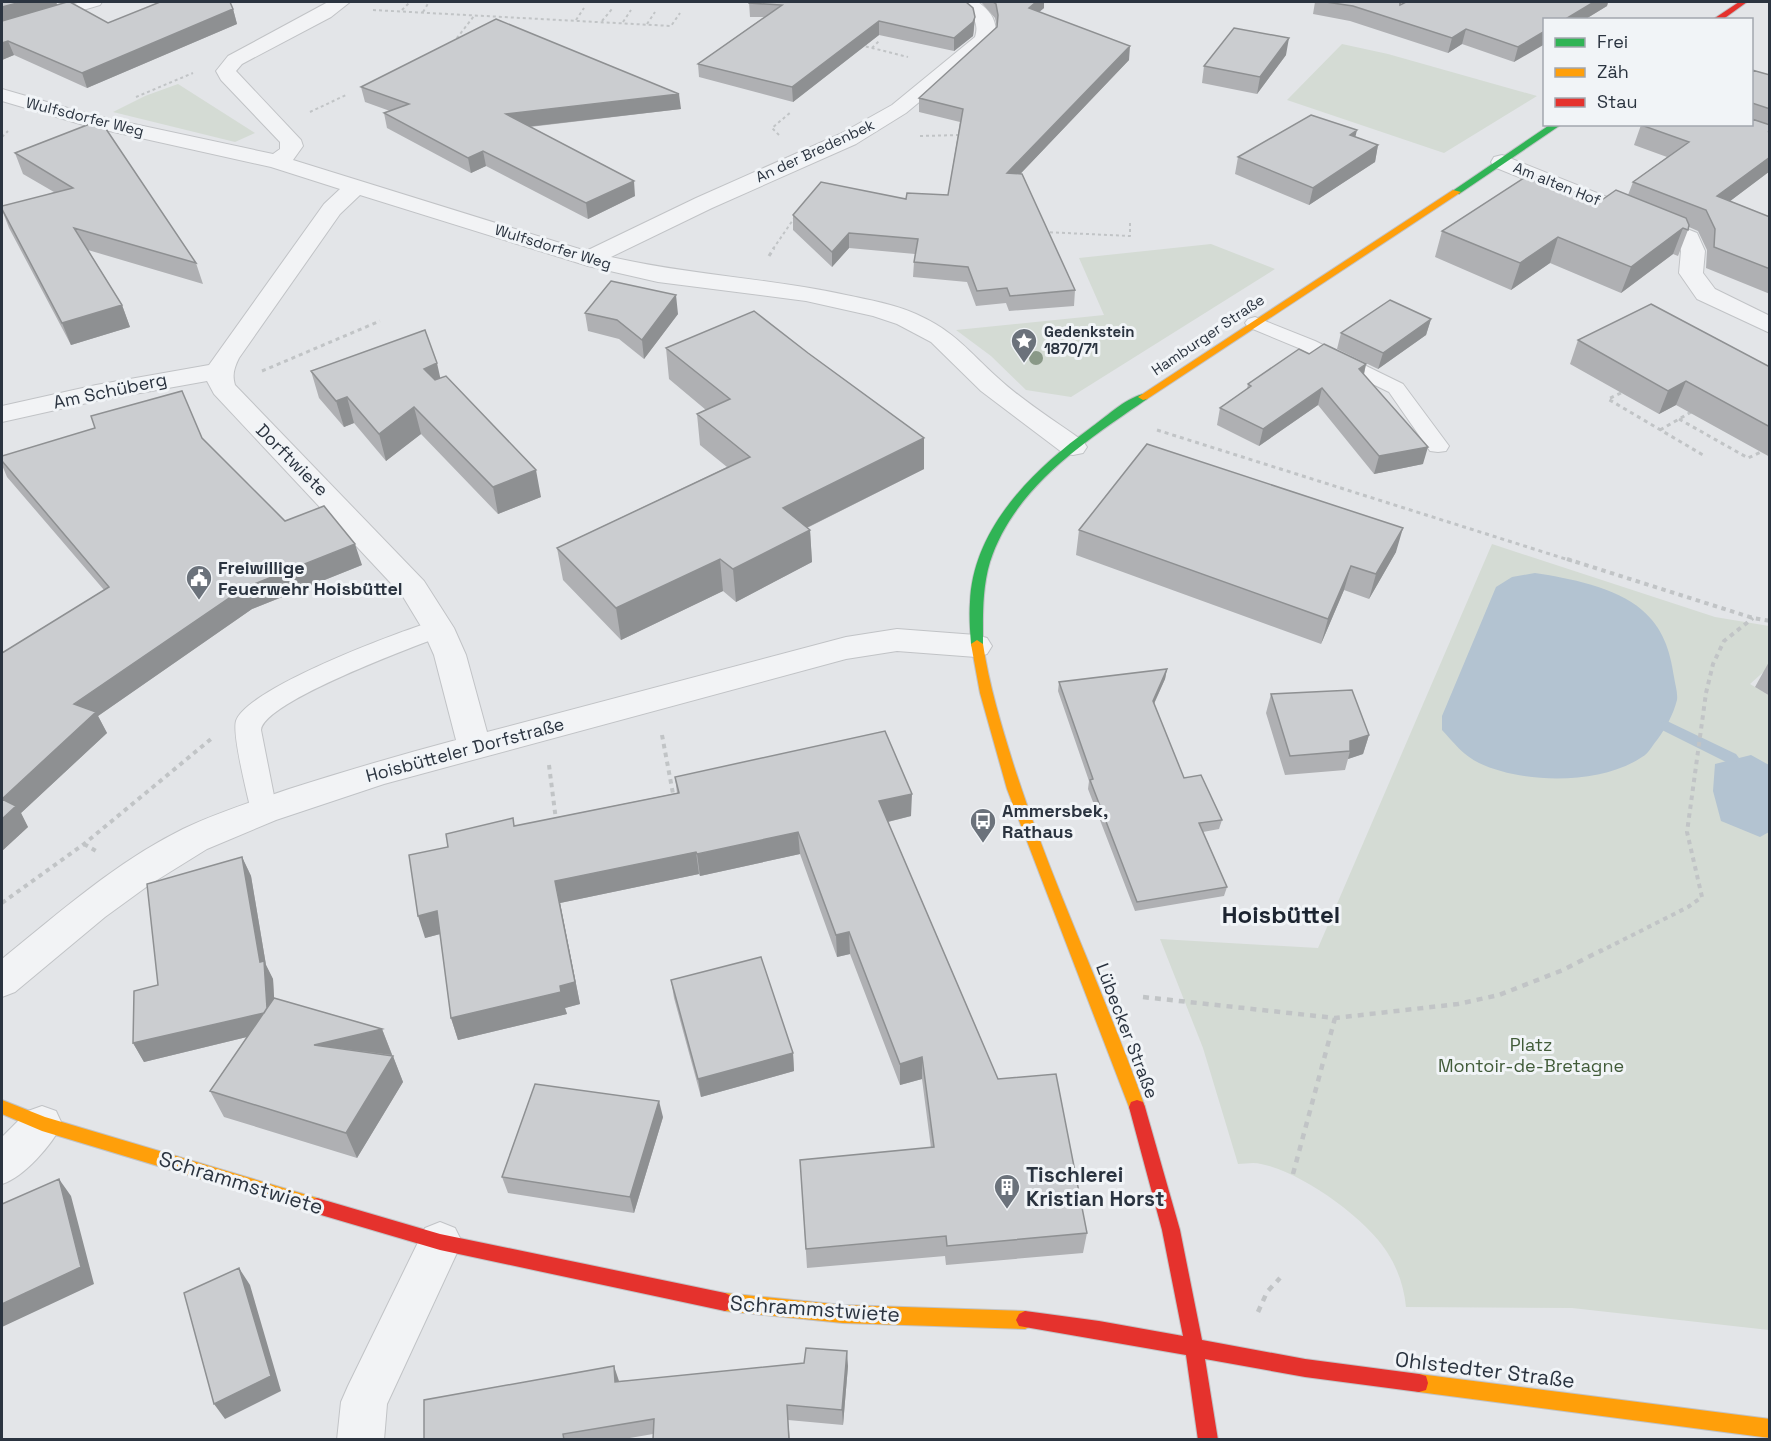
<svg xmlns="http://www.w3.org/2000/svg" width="1771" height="1441" font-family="'Space Grotesk',sans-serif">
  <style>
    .green { fill: #d4dbd4 }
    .water { fill: #b3c3d1 }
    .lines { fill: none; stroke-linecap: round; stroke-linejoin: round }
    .stream { fill: #b3c3d1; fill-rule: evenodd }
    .lane-casing { stroke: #c1c3c6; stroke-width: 2 }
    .street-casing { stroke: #c1c3c6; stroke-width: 2 }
    .fast-casing { stroke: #c1c3c6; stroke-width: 2 }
    .slow-casing { stroke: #c1c3c6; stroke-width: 2 }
    .jam-casing { stroke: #c1c3c6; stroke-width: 2 }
    .path-far3 { stroke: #c1c4c6; stroke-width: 2; stroke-dasharray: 3 3; stroke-linecap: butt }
    .path-far2 { stroke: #c1c4c6; stroke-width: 3; stroke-dasharray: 4 4; stroke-linecap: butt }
    .path-far1 { stroke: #c1c4c6; stroke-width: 4; stroke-dasharray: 4.5 4.5; stroke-linecap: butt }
    .path { stroke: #c1c4c6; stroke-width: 4.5; stroke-dasharray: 6 6; stroke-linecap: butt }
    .lane { fill: #f2f3f5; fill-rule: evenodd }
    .street { fill: #f2f3f5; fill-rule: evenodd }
    .fast { fill: #30b455; fill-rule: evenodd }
    .slow { fill: #ff9f0a; fill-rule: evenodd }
    .jam { fill: #e5322d; fill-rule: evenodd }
    .tree { fill: #8a9988 }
    .wall { fill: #afb0b3 }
    .shaded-wall { fill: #8e9092 }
    .building { fill: #cbcdd0; stroke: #8e9092; stroke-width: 1.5 }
    .labels { text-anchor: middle; stroke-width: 6; stroke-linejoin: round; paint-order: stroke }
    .far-street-label { font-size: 15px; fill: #2b3440; stroke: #f1f4f7 }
    .far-poi-label { font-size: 15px; font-weight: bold; fill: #2b3440; stroke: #f1f4f7; text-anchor: start }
    .street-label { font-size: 18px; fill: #2b3440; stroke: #f1f4f7 }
    .poi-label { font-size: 18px; font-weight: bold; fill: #2b3440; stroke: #f1f4f7; text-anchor: start }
    .park-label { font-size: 18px; fill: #415b39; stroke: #f1f4f7 }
    .near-poi-label { font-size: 21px; font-weight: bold; fill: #2b3440; stroke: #f1f4f7; text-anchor: start }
    .near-street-label { font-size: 21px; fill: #2b3440; stroke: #f1f4f7 }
    .district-label { font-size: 24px; font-weight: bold; fill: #1d2531; stroke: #f1f4f7 }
  </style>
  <rect width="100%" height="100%" fill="#e3e5e8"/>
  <path class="green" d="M1342 44 1388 54 1537 96 1444 153 1287 100Z
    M178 84 255 133 235 142 113 112 145 96Z
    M1211 244 1275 269 1071 397 1026 390 991 356 956 330 1104 315 1079 258Z
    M1492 544 1715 617 1769 626V667L1750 684 1770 696 1769 1330 1572 1308 1406 1307C1404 1287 1398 1269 1387 1252 1366 1218 1300 1171 1261 1164 1254 1162 1245 1164 1238 1164L1203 1048 1160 939 1318 948Z"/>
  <path class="water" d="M1535 573C1568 578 1616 587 1642 610 1663 628 1670 650 1674 677 1675 684 1678 693 1677 700 1673 715 1666 728 1657 740 1652 746 1648 754 1642 757 1601 785 1523 784 1479 763 1464 756 1453 742 1442 730V716L1496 587 1512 577Z
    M1751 755 1769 765V832L1760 837 1721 821 1713 791 1715 764Z"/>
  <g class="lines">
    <path class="stream" d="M1667 721 1736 754 1739 758 1736 762H1726L1662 730 1659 726 1662 722Z"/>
    <g class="lane-casing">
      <path id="lane" d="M81 2H102L100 5 2 34V25Z
        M1255 317 1315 341 1403 384 1449 446 1446 451 1438 452 1430 451 1389 392 1301 349 1248 327 1245 323 1248 319Z
        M438 620 447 622 450 628 447 634C416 646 264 701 261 730L277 811 273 818 264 821 255 818 251 811C247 793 232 735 236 721 247 688 402 630 438 620Z"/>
    </g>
    <g class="street-casing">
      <path id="street" d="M328 2H350L331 17 242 64 236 71 301 140 303 146 293 160 586 251 696 198 840 134 892 105 975 37C981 17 967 15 956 2H978C992 12 999 23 994 40L906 113 856 144 712 208 611 257C689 275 768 278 846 295 869 300 894 304 916 314 956 332 968 351 998 378 1024 402 1055 421 1083 441L1087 447 1083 453 1073 455 1063 453 981 391 931 342 897 324 873 316 806 301 658 282 588 266 360 195 340 214 239 358C234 368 232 375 235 385L424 581 454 628 466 655 487 732 846 637 897 629 976 635 987 638 992 646 987 654 976 657 897 651 846 659 384 784 276 820 207 849 149 885 105 917 15 992 2 997V959C59 913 116 862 183 829 216 813 254 801 289 789 345 771 400 755 456 740L434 655 422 628 402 595 214 394 207 381 96 401 2 422V406L96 385 209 365 324 204 340 189 271 167 87 126 2 101V89L92 115 273 154 280 149V142L221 80 216 71 228 56Z
        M1502 155 1697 233 1705 251 1703 273 1715 289 1770 316V333L1697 299 1679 273 1681 251 1678 242 1494 167 1491 162 1494 157Z
        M42 1106 56 1111 62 1124C52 1145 24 1177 2 1184V1137L28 1111Z
        M440 1222 455 1228 462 1242 387 1404 384 1440H337L341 1402 348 1386 425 1228Z"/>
    </g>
    <g class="fast-casing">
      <path id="fast" d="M1551 124H1562L1459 194 1451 192Z
        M1143 394 1148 397 1147 399C1086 441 1014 487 990 562 982 589 983 616 983 644L977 648 972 647 971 644C970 630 969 616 970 602 973 528 1033 470 1089 429 1105 418 1124 399 1143 394Z"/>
    </g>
    <g class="slow-casing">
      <path id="slow" d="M1453 190 1461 192 1147 399 1143 400 1138 397Z
        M977 640 983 644C989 685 1001 724 1013 763 1050 880 1104 991 1145 1107L1143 1112 1137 1114 1131 1112 1129 1107 1007 789 980 693 971 644Z
        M2 1100 45 1117 317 1198 323 1200 326 1206 323 1212 317 1214 42 1131 2 1114Z
        M725 1293 843 1305 1025 1311 1031 1314 1034 1320 1031 1326 1025 1329 843 1323 725 1311 719 1308 716 1302 719 1296Z
        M1419 1374 1770 1419V1438L1419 1392 1412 1390 1410 1383 1412 1376Z"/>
    </g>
    <g class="jam-casing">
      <path id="jam" d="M1739 2H1747L1722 20H1712Z
        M1137 1100 1143 1102 1145 1107 1180 1230 1202 1340 1305 1359 1419 1374 1426 1376 1428 1383 1426 1390 1419 1392 1305 1377 1205 1359 1218 1440H1198L1186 1355 1019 1326 1016 1320 1019 1314 1025 1311 1099 1321 1183 1336 1162 1230 1129 1107 1131 1102Z
        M317 1198 440 1234 725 1293 731 1296 734 1302 731 1308 725 1311 440 1250 311 1212 308 1206 311 1200Z"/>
    </g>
    <path class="path-far3" d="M373 10 671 26 680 13
      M402 10 410 2
      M423 12 429 2
      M576 20 584 8
      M602 21 612 9
      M623 22 631 10
      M647 24 655 12
      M453 43 474 16
      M860 45 908 57
      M872 48 879 41
      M136 97 193 73
      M310 112 346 95
      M779 135 772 128 791 112
      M920 136 961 135
      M2 137 8 131
      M1044 232 1130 236V223
      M773 249 795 217"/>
    <path class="path-far2" d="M769 256 774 248
      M262 371 380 321
      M1621 393 1608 399 1703 455
      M1679 419 1748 458 1761 452
      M1157 430 1572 561
      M1660 430 1693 411"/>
    <path class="path-far1" d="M1567 559 1753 618 1770 621
      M662 735 674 799
      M549 765 556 820
      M84 844 96 851
      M2 903 84 844 211 739
      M1599 952 1688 907 1702 897 1687 832 1706 693 1713 664 1724 641 1753 618"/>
    <path class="path" d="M1143 997 1335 1018 1458 1004 1499 995 1563 970 1602 950
      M1293 1174 1335 1018
      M1258 1312 1267 1292 1280 1278"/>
    <use href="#lane" class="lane"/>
    <use href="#street" class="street"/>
    <use href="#fast" class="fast"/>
    <use href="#slow" class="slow"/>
    <use href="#jam" class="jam"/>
  </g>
  <circle class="tree" cx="1036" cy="358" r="7"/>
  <path class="wall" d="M2 2 57 4 108 23 233 9 237 24 87 88 14 55 2 60Z
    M749 2 975 17 974 30 973 36 954 51 879 35 793 102 699 77 698 64 764 17H750Z
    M981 2H1044V8L1039 12 1129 60 1020 174 1075 290 1074 306 1009 311 1006 303 976 306 967 282 913 277 914 262 915 254 849 248 832 267 793 230V215L906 199 948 195 960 122 919 112V98L997 27 995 18Z
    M1315 2H1400V5L1406 2H1608L1607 6 1584 20H1545L1514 62 1462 44 1448 53 1350 21 1313 14Z
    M1286 55 1257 94 1202 83 1204 66Z
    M1752 70 1770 75V171L1730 201 1770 217V294L1706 268 1707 250 1698 231 1689 227 1688 230 1678 256 1673 254 1621 293 1550 263 1511 290 1435 257 1442 231 1599 202 1628 195 1633 182 1667 157 1634 145 1641 125 1752 124Z
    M361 87 681 109 530 127 635 196 588 219 486 166 471 173 387 128 384 113 390 111 365 102Z
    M1356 137 1378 145 1375 162 1309 205 1235 174 1238 157Z
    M15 153 196 263 203 284 88 250 122 305 130 327 71 345 9 228 2 210 54 192 23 174Z
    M585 313 678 314 644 359 619 339 588 331Z
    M1431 319 1426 335 1378 369 1337 349 1341 333Z
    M1578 340 1768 366H1770V457L1676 405 1659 414 1570 364Z
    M666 348 808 353 924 438V469L807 528 810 530 812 562 736 602 723 591 621 640 563 580 557 548 727 467 700 445 697 414 706 410 669 379Z
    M1309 354 1366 364 1364 375 1423 464 1374 474 1318 405 1259 446 1217 425 1220 408 1247 389 1248 384Z
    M311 371 440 378 541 497 498 514 421 434 386 461 354 423 344 427 319 398Z
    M202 438 285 521 362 565 252 609 98 716 107 733 21 813 28 827 2 851V653L104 590 7 477 2 465V456Z
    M1079 530 1396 552 1369 599 1344 590 1321 644 1076 555Z
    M1770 660V696L1755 687Z
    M1167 669 1165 679 1154 704 1184 778 1222 820 1219 829 1203 832 1227 887 1224 896 1135 911 1088 789 1089 781 1058 691 1059 682Z
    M1271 694 1369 735 1363 754 1348 759 1345 770 1285 775 1266 713Z
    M675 777 911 816 888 822 998 1079 1087 1233 1083 1253 946 1265 945 1256 807 1268 800 1160 931 1148 922 1079 900 1085 850 954 837 957 800 854 700 876 699 874 560 903 580 1004 565 1008 567 1014 458 1040 451 1018 440 934 425 938 448 847 514 826 677 793Z
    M242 857 251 876 266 965 273 979 274 998 382 1029 403 1082 357 1158 224 1117 210 1091 247 1037 144 1062 133 1043 158 985Z
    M671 980 793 1053 794 1071 701 1097 674 998Z
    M663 1117 634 1213 508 1193 502 1177Z
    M848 1366 843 1425 788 1420 790 1440H653V1434L618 1440H424L619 1381Z"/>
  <path class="shaded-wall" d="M21 2H56L58 6 2 23V7Z
    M1036 2H1044V8L1028 21 1029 8Z
    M1594 2H1608L1607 6 1584 20H1564Z
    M233 9 237 24 87 88 82 73Z
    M975 17 973 36 954 51V38Z
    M879 21V35L793 102 792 87Z
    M1466 29 1462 44 1448 53 1452 38Z
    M1545 31V44L1514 62 1518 47Z
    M1289 38 1286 55 1257 94 1260 77Z
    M8 41 14 55 2 60V43Z
    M1130 46 1129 60 1007 188V173Z
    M679 94 681 109 508 129 506 114Z
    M1357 130 1353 147 1350 135Z
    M1378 145 1375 162 1309 205 1313 188Z
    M483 151 486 166 471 173 468 158Z
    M1770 157V171L1709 217 1717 196Z
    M634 181 635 196 588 219 586 203Z
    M1683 228 1673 254 1621 293 1631 267Z
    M849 233V248L832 267V252Z
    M1558 237 1550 263 1511 290 1520 263Z
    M676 295 678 314 644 359 642 340Z
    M122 305 130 327 71 345 62 323Z
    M1431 319 1426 335 1378 369 1383 353Z
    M437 363 443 390 424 369Z
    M1366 364 1362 381 1359 369Z
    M1686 381 1676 405 1659 414 1668 391Z
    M1322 388 1318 405 1259 446 1263 429Z
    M347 397 354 423 344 427 336 401Z
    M414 407 421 434 386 461 379 434Z
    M924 438V469L784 539 783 508Z
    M1428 447 1423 464 1374 474 1379 456Z
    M536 470 541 497 498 514 493 487Z
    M1403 528 1396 552 1369 599 1376 574Z
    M810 530 812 562 736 602 733 569Z
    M355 544 362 565 252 609 98 716 107 733 21 813 28 827 2 851V799L74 704 244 588Z
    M720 559 723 591 621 640 616 608Z
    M1351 566 1344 590 1321 644 1328 619Z
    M1167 669 1165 679 1151 710 1153 701Z
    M1369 735 1363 754 1348 759 1350 751V741Z
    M912 794 911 816 879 824V801Z
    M798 832 800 854 700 876 697 854Z
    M696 852 699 874 560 903 580 1004 565 1008 567 1014 458 1040 451 1018 560 986 555 881Z
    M242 857 251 876 266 965 273 979 276 1030 144 1062 133 1043 260 962Z
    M437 911 444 933 425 938 418 916Z
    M849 932 850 954 837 957 836 935Z
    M382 1029 392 1055 314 1045Z
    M793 1053 794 1071 701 1097 698 1079Z
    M393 1056 403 1082 357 1158 346 1133Z
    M922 1057V1079L900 1085V1064Z
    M659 1101 663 1117 634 1213 630 1197Z
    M59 1179 71 1196 94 1284 2 1327V1304Z
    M239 1268 250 1285 281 1391 225 1419 214 1404Z
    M847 1351 848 1366 843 1425 842 1410Z
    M614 1366 619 1381V1396L615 1382Z"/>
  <path class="building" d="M2 2H21L2 7Z
    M67 2H70L108 23 160 2H230L233 9 82 73 8 41 2 43V21Z
    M749 2H966L973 8 975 17 973 22 954 38 879 21 792 87 698 64 782 5 749 3Z
    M993 2H1036L1029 8 1130 46 1007 173 1022 174 1075 290 1010 296 1007 288 977 291 968 267 914 262 918 239 849 233 832 252 793 215 821 182 906 199 907 193 948 195 963 109 919 98 997 27 998 15 996 4Z
    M1326 2H1400V5L1406 2H1594L1564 20H1545V31L1518 47 1466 29 1452 38 1353 6Z
    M496 19 679 94 506 114 634 181 586 203 483 151 468 158 384 113 409 104 361 87Z
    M1234 28 1289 38 1260 77 1204 66Z
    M1752 70 1770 75V109L1752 103Z
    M1311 115 1357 130 1350 135 1378 145 1313 188 1238 157Z
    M1752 119 1770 125V131L1768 132H1770V157L1717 196 1770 217V269L1714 247 1715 229 1706 210 1633 182 1689 142 1641 125V124H1752Z
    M100 120 196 263 74 228 122 305 62 323 2 209V206L73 188 15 153Z
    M1530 174 1599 202 1616 190 1686 218 1689 225 1688 230 1683 228 1631 267 1558 237 1520 263 1442 231Z
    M611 281 676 295 642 340 617 320 585 313Z
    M1390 300 1431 319 1383 353 1341 333Z
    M1651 304 1768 366H1770V427L1686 381 1668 391 1578 340Z
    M754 311 808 353 924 438 783 508 810 530 733 569 720 559 616 608 557 548 750 457 697 414 730 399 666 348Z
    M425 330 437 363 424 369 435 380 446 376 536 470 493 487 414 407 379 434 347 397 336 401 311 371Z
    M1324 344 1366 364 1359 369 1428 447 1379 456 1322 388 1263 429 1220 408 1251 386 1248 384 1299 349 1309 354Z
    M182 391 202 438 285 521 324 506 355 544 244 588 74 704 96 712 2 799 16 806 2 819V653L109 587 2 461V456L95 428 91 416Z
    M1147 444 1403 528 1376 574 1351 566 1328 619 1079 530Z
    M1167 669 1153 701 1184 778 1201 775 1222 820 1199 823 1227 887 1137 902 1090 780 1093 779 1059 682Z
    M1352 690 1369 735 1350 741V751L1290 756 1271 694Z
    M885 731 912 794 879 801 998 1079 1056 1074 1087 1233 947 1246 946 1236 806 1249 800 1160 934 1147 922 1057 900 1064 849 932 836 935 798 832 697 854 696 852 555 881 575 982 560 986 561 992 451 1018 437 911 418 916 409 855 448 847 446 834 513 818 514 826 679 793 675 777Z
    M242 857 260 962 264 961 267 1008 264 1013 133 1043 134 991 158 985 147 884Z
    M761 957 793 1053 698 1079 671 980Z
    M274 998 382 1029 314 1045 393 1056 346 1133 210 1091Z
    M535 1084 659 1101 630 1197 502 1177Z
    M59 1179 81 1267 2 1304V1204Z
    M239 1268 271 1376 214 1404 184 1293Z
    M806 1348 847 1351 842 1410 787 1405 789 1440H653L654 1419 563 1434 564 1440H424V1400L614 1366 615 1382 804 1363Z"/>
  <defs>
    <g id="sight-pin" transform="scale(1.35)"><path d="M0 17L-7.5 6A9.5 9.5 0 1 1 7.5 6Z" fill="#6b727b" stroke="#f1f4f7"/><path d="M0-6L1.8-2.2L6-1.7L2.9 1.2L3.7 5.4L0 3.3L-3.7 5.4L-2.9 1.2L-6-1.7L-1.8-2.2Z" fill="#fff"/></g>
    <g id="civic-pin" transform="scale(1.35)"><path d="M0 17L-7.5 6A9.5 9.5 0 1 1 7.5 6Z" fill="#6b727b" stroke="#f1f4f7"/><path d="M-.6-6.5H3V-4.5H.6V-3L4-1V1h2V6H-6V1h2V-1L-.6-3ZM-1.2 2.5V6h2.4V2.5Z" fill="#fff"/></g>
    <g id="bus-pin" transform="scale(1.35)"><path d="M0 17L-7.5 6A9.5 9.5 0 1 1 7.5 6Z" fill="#6b727b" stroke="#f1f4f7"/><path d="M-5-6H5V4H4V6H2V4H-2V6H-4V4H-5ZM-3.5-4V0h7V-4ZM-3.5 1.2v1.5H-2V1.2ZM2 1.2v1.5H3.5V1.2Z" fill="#fff"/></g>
    <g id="building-pin" transform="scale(1.35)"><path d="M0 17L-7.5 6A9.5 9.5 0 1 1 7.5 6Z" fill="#6b727b" stroke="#f1f4f7"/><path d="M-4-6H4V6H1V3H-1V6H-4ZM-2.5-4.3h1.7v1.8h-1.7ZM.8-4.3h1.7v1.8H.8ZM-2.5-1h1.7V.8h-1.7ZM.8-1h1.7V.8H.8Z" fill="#fff"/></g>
  </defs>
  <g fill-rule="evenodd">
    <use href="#sight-pin" x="1024" y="341"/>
    <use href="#civic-pin" x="199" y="578"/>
    <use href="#bus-pin" x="983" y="821"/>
    <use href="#building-pin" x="1007" y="1187"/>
  </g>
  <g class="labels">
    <g class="far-street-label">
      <text transform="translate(85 117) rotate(14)" y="5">Wulfsdorfer Weg</text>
      <text transform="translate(815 151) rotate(-25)" y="5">An der Bredenbek</text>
      <text transform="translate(1557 184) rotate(22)" y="5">Am alten Hof</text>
      <text transform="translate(553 247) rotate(17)" y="5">Wulfsdorfer Weg</text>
      <text transform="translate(1208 335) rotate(-34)" y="5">Hamburger Straße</text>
    </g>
    <g class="far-poi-label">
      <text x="1044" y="337">Gedenkstein<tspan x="1044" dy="17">1870/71</tspan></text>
    </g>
    <g class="street-label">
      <text transform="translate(110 391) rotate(-12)" y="6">Am Schüberg</text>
      <text transform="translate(292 460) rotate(45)" y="6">Dorftwiete</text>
      <text transform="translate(465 750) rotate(-15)" y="6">Hoisbütteler Dorfstraße</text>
      <text transform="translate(1127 1031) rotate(69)" y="6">Lübecker Straße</text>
    </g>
    <g class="poi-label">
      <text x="218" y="574">Freiwillige<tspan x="218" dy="21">Feuerwehr Hoisbüttel</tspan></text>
      <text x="1002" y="817">Ammersbek,<tspan x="1002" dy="21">Rathaus</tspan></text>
    </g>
    <g class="park-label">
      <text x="1531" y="1051">Platz<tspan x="1531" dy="21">Montoir-de-Bretagne</tspan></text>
    </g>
    <g class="near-poi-label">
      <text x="1026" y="1182">Tischlerei<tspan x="1026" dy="24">Kristian Horst</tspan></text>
    </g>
    <g class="near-street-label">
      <text transform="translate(241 1183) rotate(17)" y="7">Schrammstwiete</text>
      <text transform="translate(815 1309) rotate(4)" y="7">Schrammstwiete</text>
      <text transform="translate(1485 1370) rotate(7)" y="7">Ohlstedter Straße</text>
    </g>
    <g class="district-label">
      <text x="1281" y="923">Hoisbüttel</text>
    </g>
  </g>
  <rect width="1771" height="1441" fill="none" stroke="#2b3440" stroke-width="6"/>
  <rect x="1543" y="18" width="210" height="108" fill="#f1f4f7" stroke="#a2a7ae" stroke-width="1.5"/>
  <rect x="1555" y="38" width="30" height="9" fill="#30b455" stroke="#a2a7ae" stroke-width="1.5"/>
  <text x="1597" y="48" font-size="18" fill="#2b3440">Frei</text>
  <rect x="1555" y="68" width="30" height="9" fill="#ff9f0a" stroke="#a2a7ae" stroke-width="1.5"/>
  <text x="1597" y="78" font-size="18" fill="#2b3440">Zäh</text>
  <rect x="1555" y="98" width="30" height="9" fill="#e5322d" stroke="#a2a7ae" stroke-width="1.5"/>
  <text x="1597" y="108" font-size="18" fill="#2b3440">Stau</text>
</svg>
